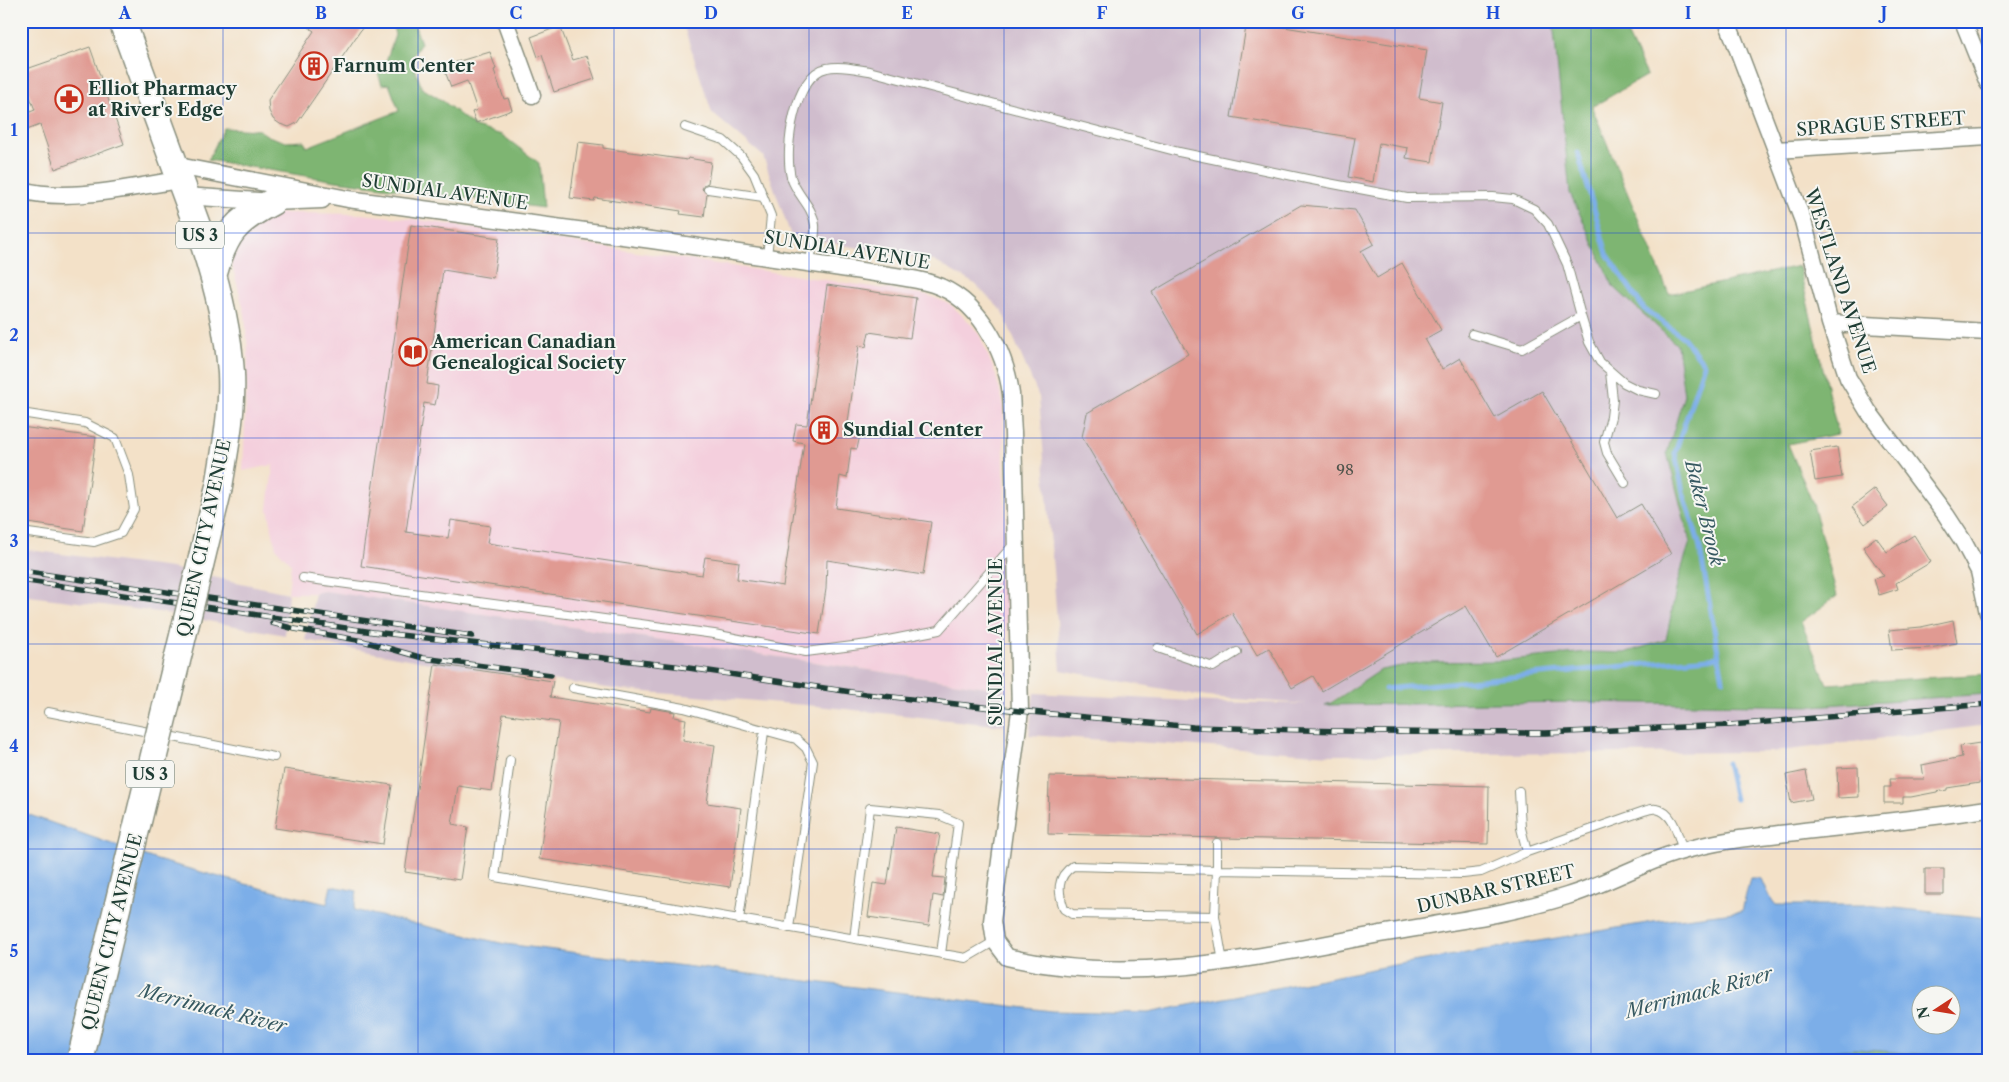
<svg xmlns="http://www.w3.org/2000/svg" width="2009" height="1082" font-family="'Libre Caslon Text',serif">
  <style>
    .built { fill: #f4cfdd }
    .industrial { fill: #d0bdcd }
    .forest { fill: #7eb572; stroke: #4e7953 }
    .water { fill: #7caee8; stroke: #4e768e; fill-rule: evenodd }
    .lines { fill: none; stroke-linecap: round; stroke-linejoin: round }
    .stream { stroke: #7caee8; stroke-width: 5 }
    .building { fill: #e09a92 }
    .service-casing { stroke: #898f7e; stroke-width: 10 }
    .minor-casing { stroke: #898f7e; stroke-width: 19 }
    .primary-casing { stroke: #898f7e; stroke-width: 29 }
    .service { stroke: #fff; stroke-width: 8 }
    .minor { stroke: #fff; stroke-width: 16 }
    .primary { stroke: #fff; stroke-width: 26 }
    .rail-casing { stroke: #1f3d34; stroke-width: 5.5 }
    .rail { stroke: #f6f6f2; stroke-width: 4; stroke-dasharray: 11; stroke-linecap: butt }
    .primary-bridge-casing { stroke: #898f7e; stroke-width: 29; stroke-linecap: butt }
    .primary-bridge { stroke: #fff; stroke-width: 26 }
    .grid { fill: none; stroke: #1d4ed8; stroke-width: 1; stroke-opacity: 0.55 }
    .labels { text-anchor: middle; stroke-width: 4; stroke-linejoin: round; paint-order: stroke }
    .number-label { font-size: 15px; fill: #4f544c }
    .shield { fill: #f6f6f2; stroke: #60746d; stroke-width: 1 }
    .shield-label { font-size: 16px; font-weight: bold; fill: #1f3d34 }
    .poi-label { font-size: 18px; font-weight: bold; fill: #1f3d34; stroke: #f6f6f2; text-anchor: start }
    .street-label { font-size: 18px; fill: #1f3d34; stroke: #f6f6f2 }
    .water-label { font-size: 19px; font-style: italic; fill: #365961; stroke: #f6f6f2 }
    .neatline { fill: none; stroke: #1d4ed8; stroke-width: 2 }
    .grid-label { font-size: 16px; text-anchor: middle; font-weight: bold; fill: #1d4ed8 }
  </style>
  <rect width="100%" height="100%" fill="#f6f6f2"/>
  <filter id="ink" filterUnits="userSpaceOnUse"><feTurbulence type="fractalNoise" baseFrequency=".02" numOctaves="2"/><feDisplacementMap in="SourceGraphic" scale="10" xChannelSelector="R" yChannelSelector="G"/><feConvolveMatrix kernelMatrix="1 2 1 2 8 2 1 2 1" color-interpolation-filters="sRGB"/></filter>
  <filter id="wash" filterUnits="userSpaceOnUse"><feTurbulence type="fractalNoise" baseFrequency=".0096" numOctaves="4" result="noise"/><feDisplacementMap in="SourceGraphic" scale="20" xChannelSelector="R" yChannelSelector="G"/><feGaussianBlur stdDeviation="1.12" result="paint"/><feColorMatrix in="noise" values="0 0 0 0 0 0 0 0 0 0 0 0 0 0 0 0 0 1.4 0 .05"/><feComposite in="paint" operator="in"/></filter>
  <g filter="url(#wash)">
    <rect width="100%" height="100%" fill="#f3e1c8"/>
    <path class="built" d="M283 213 360 214 413 219 927 295 950 304 971 324 980 336 995 373 1003 402 1008 690 324 591 315 593H288L291 564 276 548 268 509 273 465 243 471 248 355 245 314 231 261 242 232 271 214Z"/>
    <path class="industrial" d="M695 21H1553L1570 193 1613 286 1677 345 1684 395 1667 453 1690 542 1678 580 1666 640 1624 653 1587 652 1499 661 1422 662 1381 670 1328 704 1583 702 1813 706 1988 694V725L1773 752 1331 755 1029 735 1034 693 1211 702 1308 704 1207 697 1061 670 1039 397 1002 311 975 284 934 261 791 236 763 156 712 113 684 27Z
      M21 549 171 568 288 593 285 635 158 612 21 595Z
      M324 591 1007 690 1004 726 817 706 622 690 435 664 305 640 315 593Z"/>
    <path class="forest" d="M392 21H413L421 43 411 59 422 88 443 101 475 127 502 135 539 163 543 208 336 181 208 160 224 128 259 130 268 136 286 142 304 141 307 147 399 111 389 84 382 85 378 73 383 70 395 35Z
      M1553 21H1621L1647 75 1592 107 1669 294 1799 266 1838 434 1788 444 1813 504 1837 596 1801 622 1827 684 1988 674V694L1813 706 1583 702 1325 705 1331 703 1381 670 1422 662 1499 661 1587 652 1624 653 1666 640 1678 580 1690 542 1667 453 1684 395 1677 345 1613 286 1570 193Z
      M1855 1049 1957 1057 1968 1061H1714L1737 1057Z"/>
    <path class="water" d="M21 812 157 860 260 888 327 904 331 886 357 891 354 910 505 944 1051 1011 1148 1013 1388 966 1653 922 1742 911 1750 878H1760C1767 886 1768 897 1776 905H1867L1988 918V1061H1968L1957 1057 1855 1049 1737 1057 1714 1061H21ZM1922 994H1952V1024H1922Z"/>
    <g class="lines">
      <path class="stream" d="M1578 153 1607 254 1644 309 1684 338 1704 364 1675 453 1683 492 1699 543 1723 680
        M1385 689 1719 657
        M1727 763 1735 799"/>
    </g>
    <g id="blocks">
      <path class="building" d="M300 21H367L297 123 289 127 280 124 273 119 269 111 268 100 314 31Z
        M1247 21 1427 50 1419 98 1442 102 1432 162 1406 158 1408 148 1379 143 1373 182 1348 177 1355 138 1231 117Z
        M560 26 573 60 587 56 595 79 554 92 542 55 538 57 531 37Z
        M90 47 124 144 55 169 40 125 27 130 22 115 35 110 26 86 21 88V71Z
        M490 52 496 69 494 70 504 99 508 98 512 110 476 123 472 112 477 110 467 81 451 87 443 66Z
        M578 142 603 145V148L687 160 688 158 711 162 708 183 704 185 702 189 707 194 704 217 680 214 681 211 595 198 594 201 570 198Z
        M1301 205 1355 210 1374 244 1361 251 1377 278 1402 263 1441 330 1425 339 1442 369 1460 358 1495 418 1542 391 1617 518 1641 504 1671 554 1496 657 1466 606 1322 691 1313 676 1292 688 1269 648 1257 655 1232 613 1197 634 1082 437 1087 413 1188 354 1152 292Z
        M411 225 499 238 493 278 443 270 427 384 438 386 437 395 435 405 424 403 406 532 448 538 451 520 490 526 487 543 702 575 705 557 739 562 737 579 783 586 804 443 793 441 796 424 807 425 827 285 916 298 910 338 869 332 866 347 859 345 847 429 860 431 859 440 857 449 851 448 847 478 840 476 836 508 931 522 923 575 827 560 826 589 819 634 361 566Z
        M21 427 96 437 83 531 21 522Z
        M1837 447 1842 477 1815 481 1810 451Z
        M1875 489 1888 506 1865 524 1852 507Z
        M1914 535 1931 562 1896 583 1898 589 1879 595 1874 579 1884 576 1863 547 1876 537 1887 552Z
        M1953 620 1957 643 1929 648 1892 650 1889 630 1921 627Z
        M435 664 553 681 550 697 650 712 651 708 675 712 674 717 686 719 683 740 715 745 707 803 741 808 730 887 539 859 559 722 503 714 492 791 458 786 452 824 468 827 460 880 405 872Z
        M1980 743 1986 782 1947 788V790L1911 797H1903V803H1884V787H1891L1890 779H1924L1922 765 1962 757 1960 746Z
        M1858 767 1859 797 1838 798 1837 768Z
        M284 769 392 785 383 844 275 828Z
        M1806 771 1812 799 1791 803 1786 775Z
        M1049 776 1489 786 1488 844 1048 834Z
        M896 827 940 834 933 877 945 878 943 897 933 895 929 926 868 917 873 883 887 885Z
        M1925 869H1944V894H1925Z"/>
    </g>
  </g>
  <g filter="url(#ink)">
    <use href="#blocks" fill-opacity="0" stroke="#898f7e" stroke-width="1"/>
    <g class="lines">
      <g class="service-casing">
        <path id="service" d="M685 127 723 140 741 156 754 174 771 216 767 257
          M708 189 763 197
          M809 263C812 251 816 237 815 225 813 206 796 195 791 177 784 150 794 74 827 68 840 65 856 69 869 71L1179 152 1307 179 1407 198 1493 197 1513 199 1534 209 1548 224 1567 264 1581 316 1589 342 1600 362 1624 383 1638 390 1656 394
          M1472 334 1522 349 1581 316
          M1610 372 1613 400 1611 417 1604 442 1607 453 1625 483
          M21 413 85 423 115 438 129 475 134 509 121 533 94 542 21 532
          M303 578 714 634 806 652 868 644 939 630 1013 545
          M1158 648 1213 667 1237 652
          M573 688 684 708 796 739 806 748 813 762 789 928
          M48 712 274 757
          M510 760 495 877 966 958 995 941
          M1519 791 1521 828 1527 852 1644 811C1647 810 1653 808 1656 809 1674 812 1678 836 1683 851
          M1215 916 1072 914 1064 909C1058 892 1056 877 1073 866L1217 870V843
          M739 920 764 732
          M854 939 870 808 939 815 958 823 941 954
          M1223 962 1215 916 1217 870 1463 874 1481 872 1527 852"/>
      </g>
      <g class="minor-casing">
        <path id="minor" d="M505 21 532 95
          M1727 21 1803 221 1830 323 1848 378 1868 411 1946 515 1963 541 1979 571 1988 613
          M1963 21 1988 83
          M1776 150 1988 137
          M173 165 348 199 652 240 895 276C908 278 921 280 933 284 978 299 1005 349 1011 394 1012 407 1012 420 1013 432L1020 711 992 921 995 941 1007 957C1133 987 1255 957 1380 934 1442 923 1507 915 1567 896 1610 883 1649 858 1694 848 1733 838 1773 835 1813 830 1871 824 1930 817 1988 809
          M21 190C69 203 130 187 179 180
          M185 196 272 202 322 200
          M1830 323 1988 332"/>
      </g>
      <g class="primary-casing">
        <path id="primary" d="M122 21 203 242C217 284 228 328 231 373 233 411 225 450 219 487
          M214 273C225 234 235 221 272 202"/>
      </g>
      <use href="#service" class="service"/>
      <use href="#minor" class="minor"/>
      <use href="#primary" class="primary"/>
      <g class="rail-casing">
        <path id="rail" d="M21 571 472 636
          M21 580 373 632 675 666 865 694 1020 711 1193 727 1380 732 1545 733 1730 725 1988 704
          M272 623 295 629 363 641 423 658 551 675"/>
      </g>
      <use href="#rail" class="rail"/>
      <g class="primary-bridge-casing">
        <path id="primary-bridge" d="M80 1061 219 487"/>
      </g>
      <use href="#primary-bridge" class="primary-bridge"/>
    </g>
  </g>
  <path class="grid" d="M223 21V1061M418 21V1061M614 21V1061M809 21V1061M1004 21V1061M1200 21V1061M1395 21V1061M1591 21V1061M1786 21V1061M21 233H1988M21 438H1988M21 644H1988M21 849H1988"/>
  <defs>
    <g id="building-ring" transform="scale(1.4375)"><circle r="9.5" fill="#f6f6f2" stroke="#c8321e" stroke-width="1.5"/><path d="M-4-6H4V6H1V3H-1V6H-4ZM-2.5-4.3h1.7v1.8h-1.7ZM.8-4.3h1.7v1.8H.8ZM-2.5-1h1.7V.8h-1.7ZM.8-1h1.7V.8H.8Z" fill="#c8321e"/></g>
    <g id="pharmacy-ring" transform="scale(1.4375)"><circle r="9.5" fill="#f6f6f2" stroke="#c8321e" stroke-width="1.5"/><path d="M-2-6h4v4h4v4h-4v4h-4v-4h-4v-4h4Z" fill="#c8321e"/></g>
    <g id="library-ring" transform="scale(1.4375)"><circle r="9.5" fill="#f6f6f2" stroke="#c8321e" stroke-width="1.5"/><path d="M-6-4Q-3-5.5-.7-3.5V5Q-3 3-6 4ZM6-4Q3-5.5 .7-3.5V5Q3 3 6 4Z" fill="#c8321e"/></g>
  </defs>
  <g fill-rule="evenodd">
    <use href="#building-ring" x="314" y="66"/>
    <use href="#pharmacy-ring" x="69" y="99"/>
    <use href="#library-ring" x="413" y="352"/>
    <use href="#building-ring" x="824" y="430"/>
  </g>
  <g class="labels">
    <g class="number-label">
      <text x="1345" y="475">98</text>
    </g>
    <g class="shield">
      <rect x="176" y="221.5" width="48" height="27" rx="4"/>
      <rect x="126" y="760.5" width="48" height="27" rx="4"/>
    </g>
    <g class="shield-label">
      <text x="200" y="241">US 3</text>
      <text x="150" y="780">US 3</text>
    </g>
    <g class="poi-label">
      <text x="333" y="72">Farnum Center</text>
      <text x="88" y="95">Elliot Pharmacy<tspan x="88" dy="21">at River's Edge</tspan></text>
      <text x="432" y="348">American Canadian<tspan x="432" dy="21">Genealogical Society</tspan></text>
      <text x="843" y="436">Sundial Center</text>
    </g>
    <g class="street-label">
      <text transform="translate(1881 124) rotate(-4)" y="6">SPRAGUE STREET</text>
      <text transform="translate(445 192) rotate(8)" y="6">SUNDIAL AVENUE</text>
      <text transform="translate(847 250) rotate(9)" y="6">SUNDIAL AVENUE</text>
      <text transform="translate(1840 281) rotate(72)" y="6">WESTLAND AVENUE</text>
      <text transform="translate(204 538) rotate(-78)" y="6">QUEEN CITY AVENUE</text>
      <text transform="translate(996 642) rotate(-90)" y="6">SUNDIAL AVENUE</text>
      <text transform="translate(1496 889) rotate(-13)" y="6">DUNBAR STREET</text>
      <text transform="translate(112 932) rotate(-76)" y="6">QUEEN CITY AVENUE</text>
    </g>
    <g class="water-label">
      <text transform="translate(1705 513) rotate(76)" y="7">Baker Brook</text>
      <text transform="translate(1699 992) rotate(-15)" y="7">Merrimack River</text>
      <text transform="translate(213 1008) rotate(14)" y="7">Merrimack River</text>
    </g>
  </g>
  <rect width="2009" height="1082" fill="none" stroke="#f6f6f2" stroke-width="55"/>
  <g transform="translate(1936 1010) rotate(258)"><circle r="24" fill="#f6f6f2" stroke="#a0aca6"/>
  <path d="M0-4L9 19L0 12L-9 19Z" fill="#c8321e"/>
  <text y="-8" font-size="14" font-weight="bold" text-anchor="middle" fill="#1f3d34">N</text>
  </g>
  <rect x="28" y="28" width="1954" height="1026" class="neatline"/>
  <g class="grid-label">
    <text x="125" y="19">A</text>
    <text x="321" y="19">B</text>
    <text x="516" y="19">C</text>
    <text x="711" y="19">D</text>
    <text x="907" y="19">E</text>
    <text x="1102" y="19">F</text>
    <text x="1298" y="19">G</text>
    <text x="1493" y="19">H</text>
    <text x="1688" y="19">I</text>
    <text x="1884" y="19">J</text>
    <text x="14" y="136">1</text>
    <text x="14" y="341">2</text>
    <text x="14" y="547">3</text>
    <text x="14" y="752">4</text>
    <text x="14" y="957">5</text>
  </g>
</svg>
